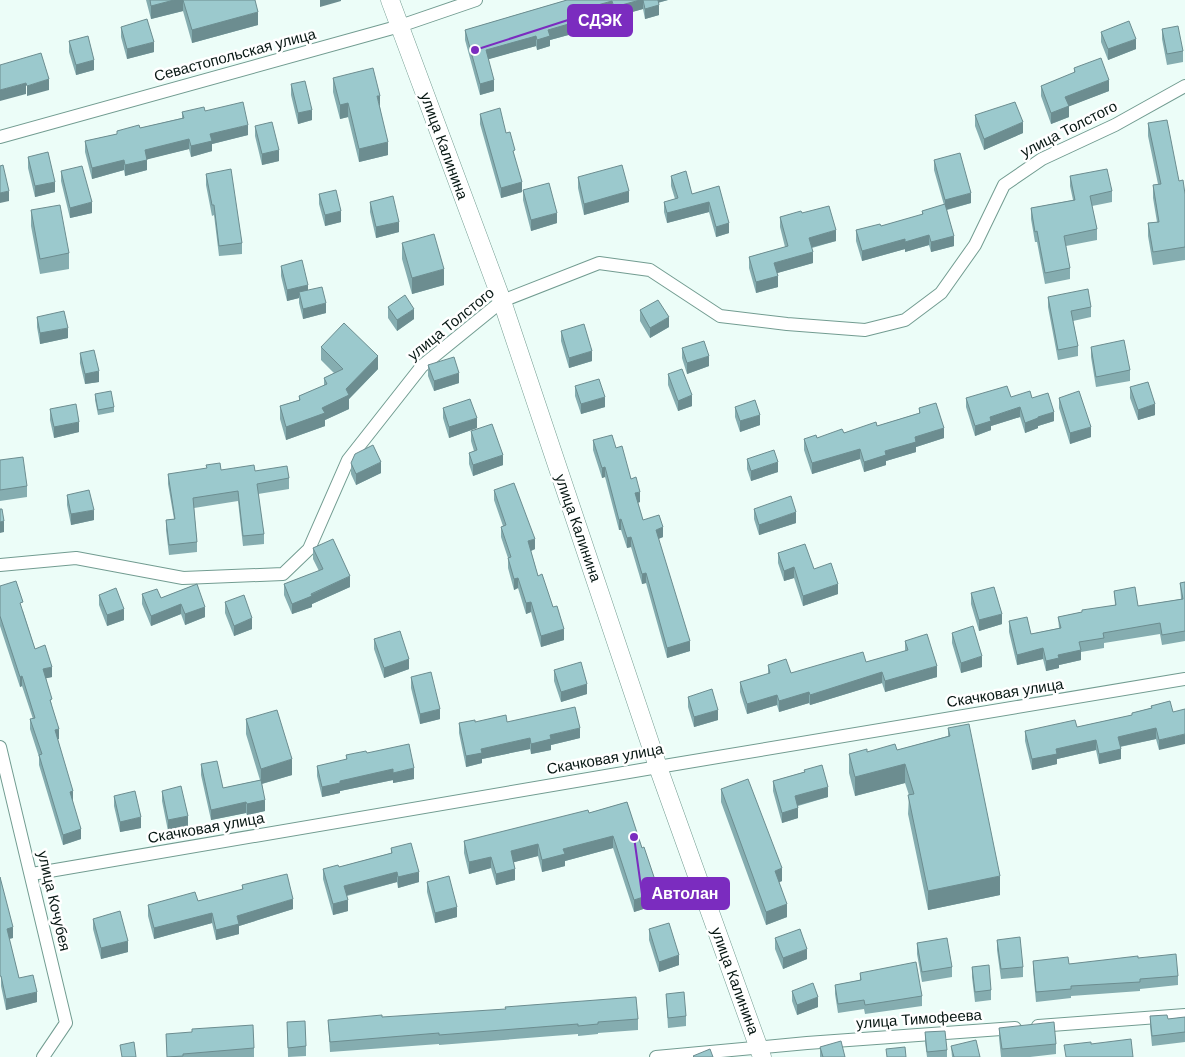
<svg xmlns="http://www.w3.org/2000/svg" width="1185" height="1057" font-family="'DM Sans',sans-serif">
  <style>
    .lines { fill: none; stroke-linecap: round; stroke-linejoin: round }
    .minor-casing { stroke: #729c91; stroke-width: 14 }
    .secondary-casing { stroke: #729c91; stroke-width: 19 }
    .minor { stroke: #fff; stroke-width: 12 }
    .secondary { stroke: #fff; stroke-width: 18 }
    .wall { fill: #85adb0 }
    .shaded-wall { fill: #6c8d90 }
    .building { fill: #9bc9cd; stroke: #6c8d90 }
    .labels { text-anchor: middle; stroke-width: 5; stroke-linejoin: round; paint-order: stroke }
    .street-label { font-size: 15px; fill: #071713; stroke: #fff }
    .leader { fill: none; stroke: #7b2cbf; stroke-width: 2 }
    .callout-dot { fill: #7b2cbf; stroke: #fff; stroke-width: 2 }
    .callout { fill: #7b2cbf; stroke: #7b2cbf; stroke-width: 2 }
    .callout-label { font-size: 16px; text-anchor: middle; font-weight: bold; fill: #fff }
  </style>
  <rect width="100%" height="100%" fill="#ecfdf8"/>
  <g class="lines">
    <g class="minor-casing">
      <path id="minor" d="M0 137 400 26 476 0
        M0 565 76 558 183 578 283 574 309 549 348 460 422 366 502 301 599 263 650 270 720 316 787 324 865 330 905 320 941 293 975 245 1004 185 1042 159 1115 125 1185 86
        M0 747 66 1023 43 1057
        M32 874 658 767 1185 679
        M1038 1026 1185 1015
        M656 1057 807 1043 1015 1028"/>
    </g>
    <g class="secondary-casing">
      <path id="secondary" d="M390 0 502 301 658 767 762 1057"/>
    </g>
    <use href="#minor" class="minor"/>
    <use href="#secondary" class="secondary"/>
  </g>
  <path class="wall" d="M146 0H212L258 25 192 43 183 11 151 19Z
    M567 0H668L658 3 659 15 645 19 643 9 614 17 612 11 572 23V34L550 40V46L537 50 536 46 488 59 494 91 480 95 465 40V30Z
    M121 27 154 52 127 59 121 37Z
    M1162 29 1183 51V62L1167 65 1162 39Z
    M1101 32 1136 49 1108 60 1101 42Z
    M69 41 94 70 76 75 69 52Z
    M1074 68 1109 91 1069 106V117L1051 124 1041 96V86L1074 73Z
    M333 78 380 107 388 155 359 162 348 117 340 119 333 92Z
    M291 84 312 120 298 124 291 95Z
    M205 111 248 135 212 144V151L191 157 189 149 147 159V170L125 176 124 170 92 179 85 152V141L117 134V131L140 128 182 118V112Z
    M480 114 506 133 515 158 522 192 501 198 480 124Z
    M975 115 1023 133 984 150 975 126Z
    M1148 123 1179 181 1185 194V260L1153 265 1148 236V223L1157 222 1153 198V185L1158 184 1148 136Z
    M255 126 279 161 262 165 255 136Z
    M28 157 55 192 35 197 28 168Z
    M934 160 971 203 947 210 954 246 931 252 929 245 905 252V249L862 261 856 241V230L881 226 922 215V211L944 205 934 170Z
    M61 171 92 213 70 218 61 181Z
    M206 174 242 243V254L219 256 214 215 212 216 206 185Z
    M671 176 692 194 719 186 729 233 716 237 709 212 667 223 664 212V202L675 199 671 186Z
    M1070 176 1112 191V202L1092 206 1097 229V240L1066 246 1070 268V279L1045 284 1037 242H1035L1031 219V208L1073 200 1070 186Z
    M578 177 629 202 584 215 578 188Z
    M523 190 557 223 531 231 523 200Z
    M319 194 341 222 325 226 319 204Z
    M370 202 399 232 376 238 370 212Z
    M31 210 69 253V269L40 274 31 226Z
    M802 213 836 241 812 248 813 263 777 273 778 287 756 293 749 268V257L785 247 780 227V217Z
    M402 243 444 285 412 294 402 259Z
    M281 266 308 290 326 313 303 319 299 303V298L287 301 281 276Z
    M1048 297 1091 307V317L1073 321 1078 346V356L1058 360 1048 307Z
    M388 307 414 319 397 331 388 318Z
    M640 310 669 327 650 338 640 321Z
    M37 317 68 338 40 344 37 327Z
    M561 331 592 361 569 368 561 341Z
    M321 347 378 369 349 399V409L325 420V426L286 440 280 419V406L299 400V396L324 386V378L334 373 321 360Z
    M1091 347 1130 370V381L1096 387 1091 357Z
    M682 348 709 366 687 374 682 358Z
    M80 353 99 382 85 384 80 363Z
    M428 365 459 383 434 391 428 376Z
    M668 374 692 406 678 411 668 385Z
    M575 386 605 407 581 414 575 396Z
    M1130 387 1155 415 1138 420 1130 398Z
    M95 394 114 407V412L98 415 95 400Z
    M1011 397 1032 398 1054 421 1038 426V428L1025 433 1020 417 991 426V430L975 436 966 407V398Z
    M1059 398 1091 437 1070 444 1059 408Z
    M735 407 760 425 740 432 735 417Z
    M443 408 477 428 449 438 443 418Z
    M919 408 944 438 916 447V452L886 461V465L864 472 860 459 812 474 804 450V439L817 438 877 426 919 413Z
    M50 409 79 432 54 438 50 420Z
    M471 431 503 465 473 476 469 464V453L474 451 471 441Z
    M593 440 616 448 631 479 640 502 638 503 643 520 663 537 658 539 690 651 667 658 646 583 642 584 631 547 627 548 621 530H619L605 477 602 478 593 450Z
    M747 459 778 472 751 481 747 469Z
    M0 460 27 486V497L0 501Z
    M351 463 381 473 356 485 351 474Z
    M221 470 255 471 289 478V489L258 494 264 534V544L243 546 238 501 194 508 197 542V552L169 555 166 530V520L174 519 168 484V474Z
    M494 490 535 549 531 551 538 576 553 607 564 640 541 647 531 612 526 614 518 588 514 590 508 568V558L501 537V527L503 526 494 500Z
    M67 495 94 520 71 525 67 505Z
    M754 509 796 523 759 535 754 519Z
    M313 548 350 587 312 604V607L292 614 284 595V584L319 571 313 559Z
    M778 553 814 569 838 594 803 606 794 578 784 581 778 563Z
    M1185 582V641L1162 645 1160 634 1104 643V648L1081 652V660L1059 665V668L1046 671 1043 659 1017 665 1009 632V621L1031 634 1059 628 1058 617 1115 605 1114 591 1138 606 1181 599 1180 583Z
    M197 584 205 617 185 625 181 614 151 626 142 604V594L161 598Z
    M0 586 23 611 35 649 52 677 46 678 59 739H57L73 801H72L81 839 63 845 39 765V757L30 729V719H33L22 686 20 687 0 626Z
    M971 593 1002 624 979 631 971 604Z
    M99 595 124 620 107 626 99 605Z
    M225 602 252 629 234 636 225 613Z
    M952 633 982 667 961 673 952 643Z
    M374 639 409 669 384 678 374 649Z
    M905 641 937 677 885 692 882 683 810 705 809 703 779 712 777 705 747 714 740 692V682L768 674V665L791 673 866 662 905 651Z
    M554 670 587 694 561 702 554 681Z
    M411 677 440 719 420 724 411 688Z
    M688 697 718 720 694 727 688 707Z
    M1170 701 1159 750 1156 739 1120 747 1121 759 1099 764 1096 750 1057 759V764L1032 770 1025 741V731L1077 727 1132 715V713L1151 708V706Z
    M246 719 292 775 262 784 265 811 247 815 246 813 211 820 201 775V764L223 788 260 780 246 734Z
    M475 722H507L580 738 551 745V750L531 754 530 749 482 759V763L466 767 459 733V723Z
    M948 728 1000 895 928 910 908 814 909 795 905 783 855 796 849 773V754L867 752 897 750 948 736Z
    M367 753 414 779 393 783V780L340 791V793L322 797 317 776V766L346 760V755Z
    M804 770 828 797 798 806V818L782 823 773 791V781L804 772Z
    M721 789 782 881 779 882 787 917 766 925 721 802Z
    M162 791 188 826 168 831 162 801Z
    M114 796 141 828 120 832 114 806Z
    M627 802 659 904 634 912 613 848 565 861V866L542 872 538 856 514 862 515 880 496 885 491 868 469 874 464 853V841L589 813Z
    M391 848 419 882 398 888 397 882 347 896 348 911 333 915 323 879V869L339 867 391 853Z
    M0 877 13 938 9 939 19 978 37 1002 6 1010 1 986Z
    M427 882 457 917 435 923 427 892Z
    M242 885 293 909 239 926V934L216 940 212 923 154 939 148 916V905L198 901 242 890Z
    M93 919 128 952 101 959 93 929Z
    M649 929 679 965 659 972 649 940Z
    M775 938 807 959 783 969 775 949Z
    M997 940 1023 967V977L1001 979 997 950Z
    M917 943 952 967V977L922 982 917 954Z
    M1138 958 1178 976V985L1140 989V991L1071 996V998L1036 1002 1033 970V961L1069 964Z
    M972 967 991 990V1000L975 1002 972 977Z
    M860 973 922 996V1006L865 1014 864 1009 838 1013 835 994V985L860 980Z
    M792 991 818 1007 797 1015 792 1001Z
    M666 994 686 1016V1026L668 1028Z
    M1150 1016 1168 1019 1185 1017V1042L1152 1046 1150 1026Z
    M382 1017 638 1019V1030L598 1033V1034L578 1036V1034L439 1045V1044L330 1052 328 1020Z
    M287 1022 306 1046V1056L288 1057Z
    M999 1028 1056 1044V1054L1030 1057H1001L999 1038Z
    M925 1032 947 1050V1057H927L925 1042Z
    M166 1034 254 1048V1057H167Z
    M951 1046 980 1057H952Z
    M820 1047 845 1057H820Z"/>
  <path class="shaded-wall" d="M174 0H183V11L151 19V6Z
    M320 0H341V1L320 7Z
    M640 0H643V9L614 17V7Z
    M656 0H668L656 3Z
    M612 1V11L569 23V13Z
    M659 5V15L645 19V9Z
    M258 12V25L192 43V30Z
    M572 23V34L550 40V46L537 50V40L548 30Z
    M536 36V46L486 60V50Z
    M1136 39V49L1108 60V49Z
    M154 42V52L127 59V49Z
    M94 60V70L76 75V65Z
    M49 79V90L27 96V86Z
    M494 80V91L480 95V84Z
    M1109 80V91L1065 108V97Z
    M26 83V94L0 101V90Z
    M377 96H380V109Z
    M348 103V117L340 119V105Z
    M1069 106V117L1051 124V113Z
    M312 110V120L298 124V113Z
    M1023 122V133L984 150V139Z
    M248 125V135L212 144V151L191 157V146L210 134Z
    M189 139V149L145 160V150Z
    M388 142V155L359 162V149Z
    M279 150V161L262 165V154Z
    M124 160V170L92 179V168Z
    M147 160V170L125 176V165Z
    M55 182V192L35 197V186Z
    M522 182V192L501 198V188Z
    M9 191V201L0 203V193Z
    M629 191V202L584 215V204Z
    M971 193V203L945 210V200Z
    M92 202V213L70 218V208Z
    M709 202V212L667 223V213Z
    M341 211V222L325 226V215Z
    M557 213V223L531 231V220Z
    M399 222V232L376 238V227Z
    M729 223V233L716 237V227Z
    M836 230V241L809 248V238Z
    M929 235V245L905 252V242Z
    M954 236V246L931 252V242Z
    M905 239V249L862 261V251Z
    M813 252V263L774 274V263Z
    M444 269V285L412 294V278Z
    M778 276V287L756 293V282Z
    M308 285V295L299 292V298L287 301V290Z
    M326 303V313L303 319V309Z
    M414 309V319L397 331V320Z
    M669 317V327L650 338V328Z
    M68 328V338L40 344V333Z
    M592 351V361L569 368V358Z
    M378 356V369L349 399V409L325 420V426L286 440V427L322 408 346 389Z
    M709 356V366L687 374V363Z
    M99 371V382L85 384V374Z
    M459 373V383L434 391V381Z
    M692 395V406L678 411V401Z
    M605 397V407L581 414V404Z
    M1155 404V415L1138 420V410Z
    M1020 407V417L991 426V430L975 436V426L990 417Z
    M1054 412V421L1038 426V428L1025 433V423L1038 417Z
    M760 415V425L740 432V421Z
    M477 418V428L449 438V427Z
    M79 422V432L54 438V427Z
    M1091 427V437L1070 444V433Z
    M944 428V438L916 447V452L886 461V465L864 472V462L915 437Z
    M860 449V459L812 474V463Z
    M503 455V465L473 476V465Z
    M381 462V473L356 485V474Z
    M778 462V472L751 481V471Z
    M605 467V477L602 478V468Z
    M640 492V502L635 503V493Z
    M94 510V520L71 525V514Z
    M796 512V523L759 535V525Z
    M621 519V530H619V520Z
    M4 521V532L0 533V522Z
    M663 527V537L656 540V530Z
    M631 537V547L627 548V538Z
    M535 539V549L528 552V541Z
    M794 567V578L784 581V571Z
    M646 573V583L642 584V574Z
    M350 576V587L312 604V607L292 614V604Z
    M518 578V588L514 590V579Z
    M838 584V594L803 606V596Z
    M531 602V612L526 614V603Z
    M181 604V614L151 626V616Z
    M205 607V617L185 625V614Z
    M124 609V620L107 626V615Z
    M1002 614V624L979 631V620Z
    M252 618V629L234 636V626Z
    M564 629V640L541 647V636Z
    M690 641V651L667 658V648Z
    M1043 648V659L1017 665V655Z
    M1081 650V660L1059 665V668L1046 671V661L1058 655Z
    M982 656V667L961 673V663Z
    M409 659V669L384 678V668Z
    M937 666V677L885 692V681Z
    M52 667V677L43 679V669Z
    M882 672V683L810 705V695Z
    M22 676V686L20 687V677Z
    M587 684V694L561 702V692Z
    M809 692V703L779 712V701Z
    M777 695V705L747 714V704Z
    M440 709V719L420 724V714Z
    M718 710V720L694 727V717Z
    M580 728V738L551 745V750L531 754V744L550 735Z
    M1156 728V739L1118 747V737Z
    M59 729V739L55 740V730Z
    M1185 734V744L1159 750V740Z
    M530 738V749L482 759V763L466 767V756L481 749Z
    M1096 740V750L1057 759V764L1032 770V759L1056 749Z
    M1121 749V759L1099 764V754Z
    M292 759V775L261 784V769Z
    M905 764V783L855 796V777Z
    M414 768V779L393 783V773Z
    M393 769V780L340 791V793L322 797V787L340 781Z
    M828 787V797L795 806V796Z
    M73 791V801L70 802V792Z
    M265 800V811L247 815V804Z
    M246 802V813L211 820V810Z
    M798 808V818L782 823V813Z
    M188 816V826L168 831V820Z
    M141 817V828L120 832V822Z
    M81 829V839L63 845V835Z
    M613 836V848L565 861V866L542 872V860L563 849Z
    M538 844V856L511 863V851Z
    M491 857V868L469 874V862Z
    M782 868V881L775 884V871Z
    M515 869V880L496 885V874Z
    M397 872V882L344 896V886Z
    M419 872V882L398 888V877Z
    M1000 876V895L928 910V891Z
    M659 892V904L634 912V900Z
    M293 899V909L239 926V934L216 940V930L237 916Z
    M348 900V911L333 915V904Z
    M787 904V917L766 925V912Z
    M457 907V917L435 923V913Z
    M212 913V923L154 939V928Z
    M13 927V938L7 939V929Z
    M128 941V952L101 959V948Z
    M807 949V959L783 969V958Z
    M679 955V965L659 972V962Z
    M37 992V1002L6 1010V999Z
    M818 997V1007L797 1015V1005Z"/>
  <path class="building" d="M150 0H174L151 6Z
    M183 0H255L258 12 192 30Z
    M567 0H640L614 7 612 1 569 13 572 23 548 30 550 36 537 40 536 36 486 50 494 80 480 84 465 30Z
    M643 0H658L659 5 645 9Z
    M147 19 154 42 127 49 121 27Z
    M1129 21 1136 39 1108 49 1101 32Z
    M1178 26 1183 51 1167 54 1162 29Z
    M88 36 94 60 76 65 69 41Z
    M41 53 49 79 27 86 26 83 0 90V65Z
    M1101 58 1109 80 1065 97 1069 106 1051 113 1041 86 1075 72 1074 68Z
    M373 68 380 96H377L388 142 359 149 348 103 340 105 333 78Z
    M305 81 312 110 298 113 291 84Z
    M243 102 248 125 210 134 212 141 191 146 189 139 145 150 147 160 125 165 124 160 92 168 85 141 117 134V131L139 125 140 128 184 118 182 112 204 107 205 111Z
    M1015 102 1023 122 984 139 975 115Z
    M500 108 506 133 510 132 515 150 513 151 522 182 501 188 480 114Z
    M1167 120 1179 181 1183 180 1185 194V247L1153 252 1148 223 1159 222 1153 185 1161 184 1148 123Z
    M272 122 279 150 262 154 255 126Z
    M48 152 55 182 35 186 28 157Z
    M960 153 971 193 945 200 934 160Z
    M3 165 9 191 0 193V166Z
    M622 165 629 191 584 204 578 177Z
    M82 166 92 202 70 208 61 171Z
    M231 169 242 243 219 246 214 205H212L206 174Z
    M1107 169 1112 191 1090 196 1097 229 1064 236 1070 268 1045 273 1037 231 1035 232 1031 208 1075 200 1070 176Z
    M686 171 692 194 719 186 729 223 716 227 709 202 667 213 664 202 678 198 671 176Z
    M549 183 557 213 531 220 523 190Z
    M336 190 341 211 325 215 319 194Z
    M393 196 399 222 376 227 370 202Z
    M945 204 954 236 931 242 929 235 905 242V239L862 251 856 230 880 224 881 226 923 214 922 211Z
    M60 205 69 253 40 259 31 210Z
    M829 206 836 230 809 238 813 252 774 263 778 276 756 282 749 257 788 246 780 217 801 211 802 213Z
    M434 234 444 269 412 278 402 243Z
    M302 260 308 285 287 290 281 266Z
    M322 287 326 303 303 309 299 292Z
    M1088 289 1091 307 1071 311 1078 346 1058 350 1048 297Z
    M405 295 414 309 397 320 388 307Z
    M658 300 669 317 650 328 640 310Z
    M64 311 68 328 40 333 37 317Z
    M344 323 378 356 346 389 349 395 322 408 325 413 286 427 280 406 300 400 299 396 327 384 324 378 343 369 321 347Z
    M584 324 592 351 569 358 561 331Z
    M1124 340 1130 370 1096 377 1091 347Z
    M704 341 709 356 687 363 682 348Z
    M94 350 99 371 85 374 80 353Z
    M454 357 459 373 434 381 428 365Z
    M682 369 692 395 678 401 668 374Z
    M599 379 605 397 581 404 575 386Z
    M1148 382 1155 404 1138 410 1130 387Z
    M1007 386 1011 397 1030 391 1032 398 1048 393 1054 412 1038 417V418L1025 423 1020 407 990 417 991 421 975 426 966 398Z
    M111 391 114 407 98 410 95 394Z
    M1079 391 1091 427 1070 433 1059 398Z
    M470 399 477 418 449 427 443 408Z
    M755 400 760 415 740 421 735 407Z
    M936 403 944 428 915 437 916 442 885 451 886 455 864 462 860 449 812 463 804 439 816 435 817 438 842 429 844 433 876 422 877 426 920 413 919 408Z
    M76 404 79 422 54 427 50 409Z
    M492 424 503 455 473 465 469 453 477 450 471 431Z
    M612 435 616 448 622 446 631 479 636 477 640 492 635 493 643 520 659 515 663 527 656 530 690 641 667 648 646 573 642 574 631 537 627 538 621 519 619 520 605 467 602 468 593 440Z
    M373 445 381 462 356 474 351 463 355 454Z
    M774 450 778 462 751 471 747 459Z
    M23 457 27 486 0 490V460Z
    M220 463 221 470 254 465 255 471 287 466 289 478 257 484 264 534 243 536 238 491 193 498 197 542 169 545 166 520 175 519 168 474 207 468 206 465Z
    M514 483 535 539 528 541 538 576 542 574 553 607 557 606 564 629 541 636 531 602 526 603 518 578 514 579 508 558 511 557 501 527 506 525 494 490Z
    M89 490 94 510 71 514 67 495Z
    M791 496 796 512 759 525 754 509Z
    M0 509H2L4 521 0 522Z
    M333 539 350 576 311 594 312 596 292 604 284 584 323 569 313 548Z
    M805 544 814 569 831 563 838 584 803 596 794 567 784 571 778 553Z
    M16 581 23 602 20 603 35 649 45 645 52 667 43 669 52 699 50 700 59 729 55 730 73 791 70 792 81 829 63 835 39 755 42 754 30 719 35 718 22 676 20 677 0 616V586Z
    M1185 582V631L1162 635 1160 623 1103 633 1104 638 1079 642 1081 650 1058 655 1059 658 1046 661 1043 648 1017 655 1009 621 1027 617 1031 634 1061 628 1058 617 1082 612V610L1116 605 1114 591 1135 587 1138 606 1183 599 1180 583Z
    M197 584 205 607 185 614 181 604 151 616 142 594 157 589 161 598Z
    M994 587 1002 614 979 620 971 593Z
    M116 588 124 609 107 615 99 595Z
    M244 595 252 618 234 626 225 602Z
    M973 626 982 656 961 663 952 633Z
    M400 631 409 659 384 668 374 639Z
    M927 634 937 666 885 681 882 672 810 695 809 692 779 701 777 695 747 704 740 682 770 673 768 665 786 659 791 673 863 652 866 662 908 650 905 641Z
    M581 662 587 684 561 692 554 670Z
    M431 672 440 709 420 714 411 677Z
    M712 689 718 710 694 717 688 697Z
    M1170 701 1173 712 1185 709V734L1159 740 1156 728 1118 737 1121 749 1099 754 1096 740 1056 749 1057 754 1032 759 1025 731 1075 720 1077 727 1132 715V713L1152 708 1151 706Z
    M575 707 580 728 550 735 551 739 531 744 530 738 481 749 482 753 466 756 459 723 475 720V722L506 715 507 722Z
    M277 710 292 759 261 769 246 719Z
    M969 724 1000 876 928 891 908 795 914 794 905 764 855 777 849 754 867 749V752L895 744 897 750 950 736 948 728Z
    M409 744 414 768 393 773V769L340 781V783L322 787 317 766 347 759 346 755 366 751 367 753Z
    M217 761 223 788 261 780 265 800 247 804 246 802 211 810 201 764Z
    M822 765 828 787 795 796 798 808 782 813 773 781 805 772 804 770Z
    M748 779 782 868 775 871 787 904 766 912 721 789Z
    M181 786 188 816 168 820 162 791Z
    M135 791 141 817 120 822 114 796Z
    M627 802 642 848 644 847 659 892 634 900 613 836 563 849 565 854 542 860 538 844 511 851 515 869 496 874 491 857 469 862 464 841 588 810 589 813Z
    M411 843 419 872 398 877 397 872 344 886 348 900 333 904 323 869 338 865 339 867 392 853 391 848Z
    M287 874 293 899 237 916 239 924 216 930 212 913 154 928 148 905 195 892 198 901 243 889 242 885Z
    M449 876 457 907 435 913 427 882Z
    M0 877 13 927 7 929 19 978 33 975 37 992 6 999 1 976H0Z
    M120 911 128 941 101 948 93 919Z
    M669 923 679 955 659 962 649 929Z
    M800 929 807 949 783 958 775 938Z
    M1020 937 1023 967 1001 969 997 940Z
    M947 938 952 967 922 972 917 943Z
    M1176 954 1178 976 1140 979V982L1071 986V989L1036 992 1033 961 1068 957 1069 964 1138 956V958Z
    M916 962 922 996 865 1005 864 1000 838 1004 835 985 861 980 860 973Z
    M989 965 991 990 975 992 972 967Z
    M813 983 818 997 797 1005 792 991Z
    M684 992 686 1016 668 1018 666 994Z
    M636 997 638 1019 598 1022V1024L578 1026V1024L439 1035V1033L330 1042 328 1020 382 1015V1017L506 1009 505 1007Z
    M1167 1015 1168 1019 1185 1017V1032L1152 1036 1150 1016Z
    M305 1021 306 1046 288 1048 287 1022Z
    M1054 1022 1056 1044 1002 1049 999 1028Z
    M253 1025 254 1048 183 1054V1056L167 1057 166 1034 192 1032V1029Z
    M945 1031 947 1050 927 1052 925 1032Z
    M1131 1039 1133 1057H1066L1064 1045 1091 1042V1044Z
    M976 1040 980 1057H954L951 1046Z
    M841 1041 845 1057H823L820 1047Z
    M134 1042 136 1057H122L120 1045Z
    M905 1047 906 1057H887L886 1049Z
    M710 1049 713 1057H694L693 1056Z"/>
  <g class="labels">
    <g class="street-label">
      <text transform="translate(235 55) rotate(-15)" y="5">Севастопольская улица</text>
      <text transform="translate(1069 129) rotate(-27)" y="5">улица Толстого</text>
      <text transform="translate(444 146) rotate(70)" y="5">улица Калинина</text>
      <text transform="translate(451 324) rotate(-39)" y="5">улица Толстого</text>
      <text transform="translate(578 528) rotate(71)" y="5">улица Калинина</text>
      <text transform="translate(1005 693) rotate(-9)" y="5">Скачковая улица</text>
      <text transform="translate(605 759) rotate(-10)" y="5">Скачковая улица</text>
      <text transform="translate(206 828) rotate(-10)" y="5">Скачковая улица</text>
      <text transform="translate(54 901) rotate(77)" y="5">улица Кочубея</text>
      <text transform="translate(735 981) rotate(70)" y="5">улица Калинина</text>
      <text transform="translate(919 1019) rotate(-4)" y="5">улица Тимофеева</text>
    </g>
  </g>
  <path class="leader" d="M475 50L568 20M634 837L642 894"/>
  <g class="callout-dot">
    <circle cx="475" cy="50" r="5"/>
    <circle cx="634" cy="837" r="5"/>
  </g>
  <g class="callout">
    <rect x="568" y="5" width="64" height="31" rx="5"/>
    <rect x="642" y="878" width="87" height="31" rx="5"/>
  </g>
  <g class="callout-label">
    <text x="600" y="26">СДЭК</text>
    <text x="685" y="899">Автолан</text>
  </g>
</svg>
